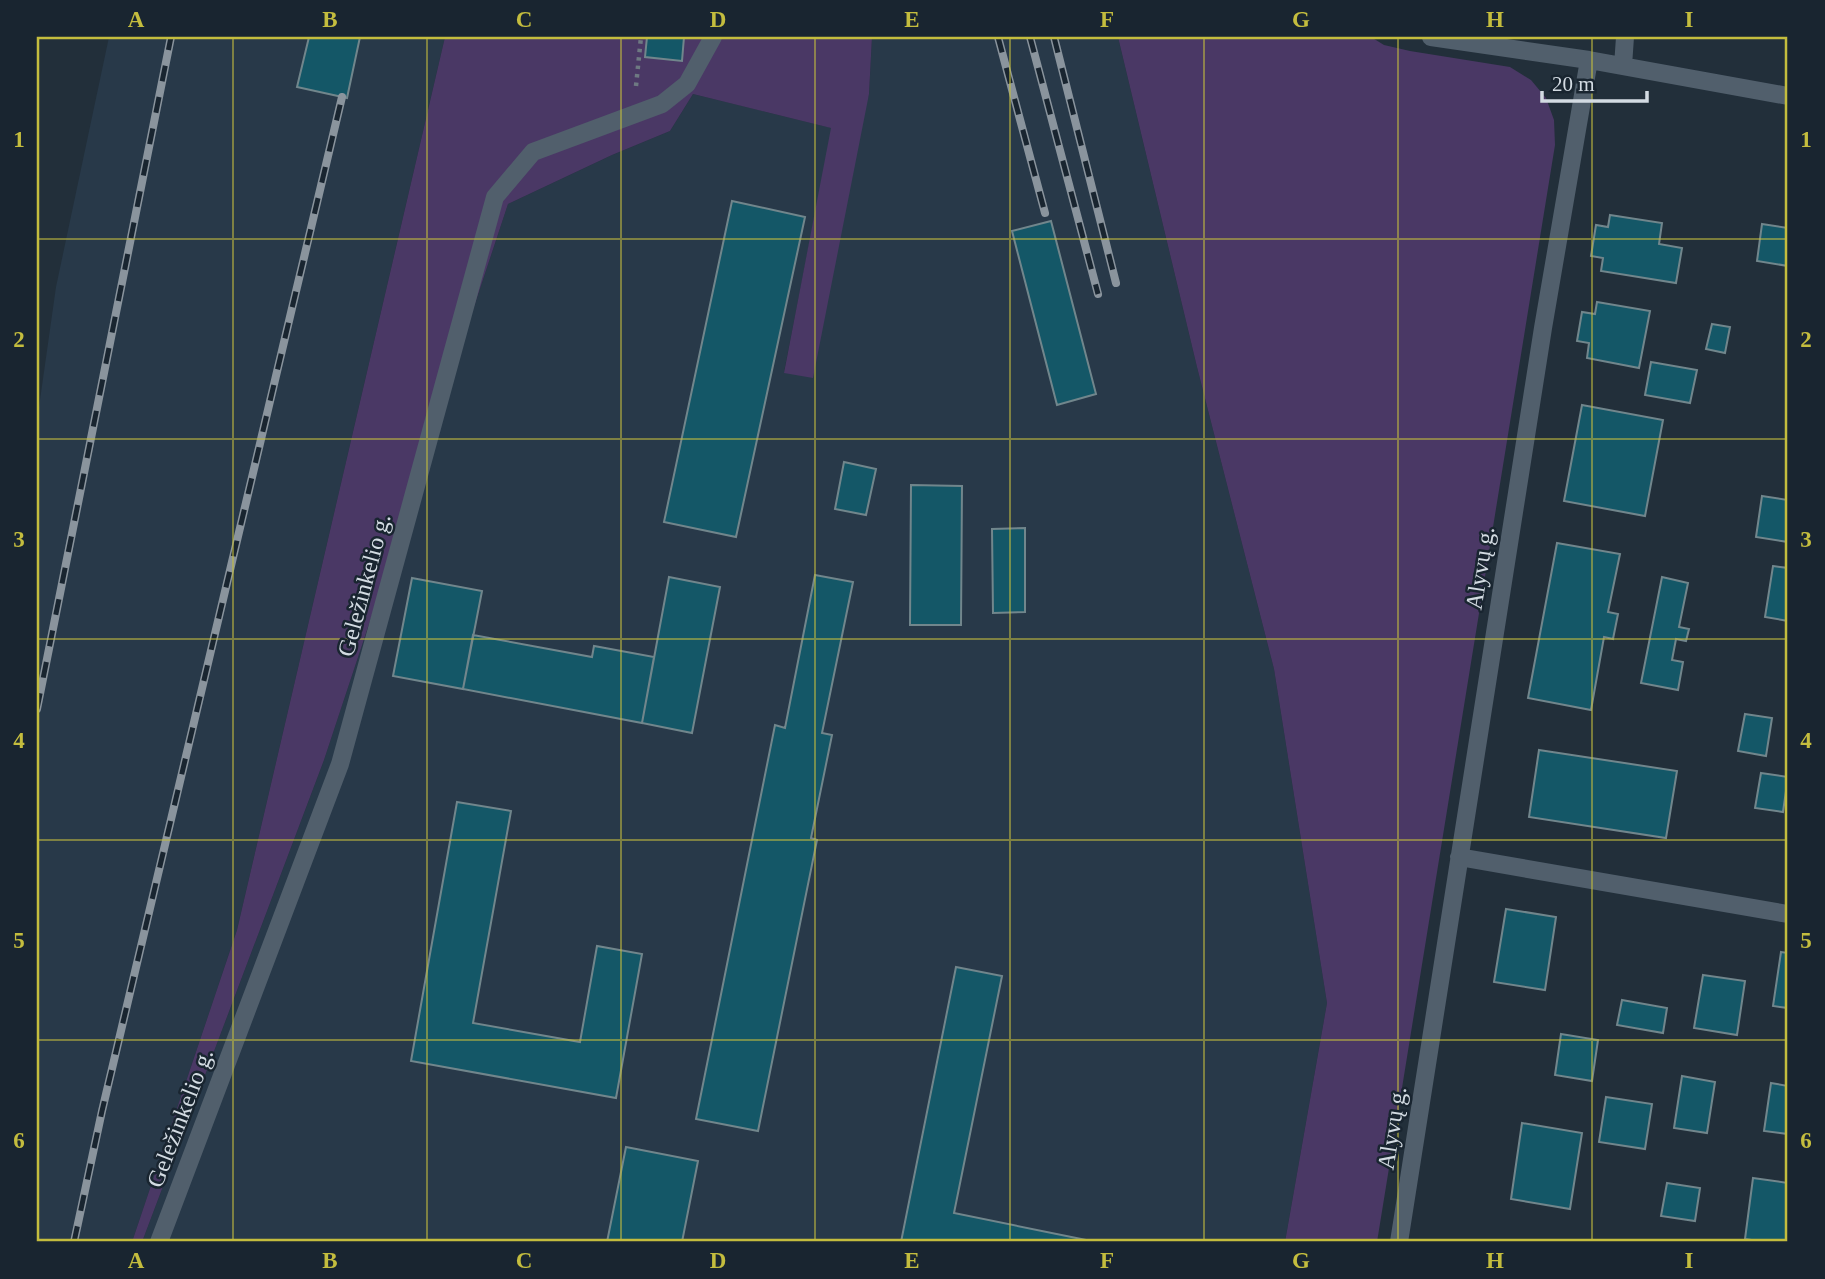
<svg xmlns="http://www.w3.org/2000/svg" width="1825" height="1279" font-family="Georgia,serif">
  <style>
    .built { fill: #283949 }
    .green { fill: #4a3865 }
    .building { fill: #145767; stroke: #71868c; stroke-width: 2 }
    .lines { fill: none; stroke-linecap: round; stroke-linejoin: round }
    .path { stroke: #6e7982; stroke-width: 4.5; stroke-dasharray: 3.5 5; stroke-linecap: butt }
    .minor { stroke: #515f6c; stroke-width: 18 }
    .rail-casing { stroke: #8a949d; stroke-width: 8 }
    .rail { stroke: #192530; stroke-width: 5; stroke-dasharray: 16; stroke-linecap: butt }
    .grid { fill: none; stroke: #c4bd3e; stroke-width: 2; stroke-opacity: 0.55 }
    .labels { text-anchor: middle; stroke-width: 5; stroke-linejoin: round; paint-order: stroke }
    .street-label { font-size: 24px; fill: #d3dbe2; stroke: #192530 }
    .neatline { fill: none; stroke: #c4bd3e; stroke-width: 2.5 }
    .grid-label { font-size: 23px; text-anchor: middle; font-weight: bold; fill: #c4bd3e }
  </style>
  <rect width="100%" height="100%" fill="#222f3a"/>
  <path class="built" d="M109 37H445L237 930 132 1242H37V421L56 287Z
    M872 37H1118L1197 367 1274 669 1327 1003 1285 1242H142L324 760 508 204 612 155 670 131 693 94 832 128 784 372 869 94Z"/>
  <path class="green" d="M445 37H872L869 94 813 378 784 373 831 128 693 94 670 131 612 155 508 204 324 760 142 1242H132L237 930Z
    M1118 37H1371L1384 45 1410 51 1510 67 1531 80 1546 98 1554 120 1555 145 1377 1242H1285L1327 1003 1274 669 1197 367Z"/>
  <path class="building" d="M309 37H360L347 98 297 87Z
    M647 37H684L682 61 645 57Z
    M732 201 805 217 736 537 664 522Z
    M1610 215 1662 223 1659 244 1682 248 1676 283 1601 271 1603 258 1591 256 1596 225 1608 227Z
    M1051 221 1096 394 1057 405 1012 231Z
    M1762 224 1788 228V266L1757 261Z
    M1597 302 1650 311 1639 368 1587 358 1589 343 1577 341 1582 312 1595 314Z
    M1712 324 1730 327 1725 353 1706 349Z
    M1651 362 1697 370 1690 403 1645 395Z
    M1582 405 1663 420 1645 516 1564 501Z
    M844 462 876 469 866 515 835 509Z
    M911 485 962 486 961 625H910Z
    M1762 496 1788 500V542L1756 537Z
    M1025 528V612L993 613 992 529Z
    M1557 543 1620 554 1608 612 1618 614 1613 639 1604 637 1591 710 1528 698Z
    M1773 566 1788 568V621L1765 617Z
    M815 575 853 582 822 733 832 735 811 838 817 840 758 1131 696 1119 775 725 785 728Z
    M669 577 720 587 692 733 642 723Z
    M1662 577 1688 583 1679 627 1689 629 1686 641 1676 639 1672 660 1683 662 1678 690 1641 683Z
    M412 578 482 591 463 689 393 676Z
    M473 635 592 657 594 646 654 657 642 723 463 689Z
    M1745 714 1772 718 1766 756 1738 751Z
    M1539 750 1677 771 1666 838 1529 817Z
    M1761 773 1788 777 1783 812 1755 808Z
    M457 802 511 811 473 1023 580 1042 597 946 642 954 616 1098 411 1061Z
    M1506 909 1556 917 1545 990 1494 982Z
    M1781 952 1788 953V1008L1773 1006Z
    M956 967 1002 976 954 1213 1096 1242H901Z
    M1703 975 1745 981 1737 1035 1694 1028Z
    M1622 1000 1667 1008 1663 1033 1617 1025Z
    M1561 1034 1598 1040 1592 1081 1555 1075Z
    M1682 1076 1715 1082 1707 1133 1674 1128Z
    M1771 1083 1788 1086V1134L1764 1131Z
    M1606 1097 1652 1104 1645 1149 1599 1142Z
    M1522 1123 1582 1133 1570 1209 1511 1199Z
    M626 1147 698 1161 682 1242H607Z
    M1753 1178 1788 1183V1242H1765L1745 1239Z
    M1667 1183 1700 1188 1695 1221 1661 1216Z"/>
  <g class="lines">
    <path class="path" d="M636 86 641 37"/>
    <path class="minor" d="M1431 37 1589 60 1788 96
      M1623 66 1625 37
      M1459 857 1788 914
      M159 1242 340 764 495 197 533 152 662 104 687 84 713 37
      M1399 1242 1543 328 1589 60"/>
    <g class="rail-casing">
      <path id="rail" d="M998 37 1045 213
        M1030 37 1098 294
        M1054 37 1116 283
        M37 709 171 37
        M74 1242 102 1111 342 97"/>
    </g>
    <use href="#rail" class="rail"/>
  </g>
  <path class="grid" d="M233 37V1242M427 37V1242M621 37V1242M815 37V1242M1010 37V1242M1204 37V1242M1398 37V1242M1592 37V1242M37 239H1788M37 439H1788M37 639H1788M37 840H1788M37 1040H1788"/>
  <g class="labels">
    <g class="street-label">
      <text transform="translate(1480 568) rotate(-81)" y="8">Alyvų g.</text>
      <text transform="translate(364 585) rotate(-75)" y="8">Geležinkelio g.</text>
      <text transform="translate(180 1118) rotate(-69)" y="8">Geležinkelio g.</text>
      <text transform="translate(1392 1128) rotate(-81)" y="8">Alyvų g.</text>
    </g>
  </g>
  <rect width="1825" height="1279" fill="none" stroke="#192530" stroke-width="77"/>
  <path d="M1542 91v10h105v-10" fill="none" stroke="#d3dbe2" stroke-width="3.5"/>
  <text x="1552" y="91" font-size="21" fill="#d3dbe2" stroke="#192530" stroke-width="5" paint-order="stroke">20 m</text>
  <rect x="38" y="38" width="1748" height="1202" class="neatline"/>
  <g class="grid-label">
    <text x="136" y="27">A</text>
    <text x="330" y="27">B</text>
    <text x="524" y="27">C</text>
    <text x="718" y="27">D</text>
    <text x="912" y="27">E</text>
    <text x="1107" y="27">F</text>
    <text x="1301" y="27">G</text>
    <text x="1495" y="27">H</text>
    <text x="1689" y="27">I</text>
    <text x="19" y="147">1</text>
    <text x="1806" y="147">1</text>
    <text x="19" y="347">2</text>
    <text x="1806" y="347">2</text>
    <text x="19" y="547">3</text>
    <text x="1806" y="547">3</text>
    <text x="19" y="748">4</text>
    <text x="1806" y="748">4</text>
    <text x="19" y="948">5</text>
    <text x="1806" y="948">5</text>
    <text x="19" y="1148">6</text>
    <text x="1806" y="1148">6</text>
    <text x="136" y="1268">A</text>
    <text x="330" y="1268">B</text>
    <text x="524" y="1268">C</text>
    <text x="718" y="1268">D</text>
    <text x="912" y="1268">E</text>
    <text x="1107" y="1268">F</text>
    <text x="1301" y="1268">G</text>
    <text x="1495" y="1268">H</text>
    <text x="1689" y="1268">I</text>
  </g>
</svg>
